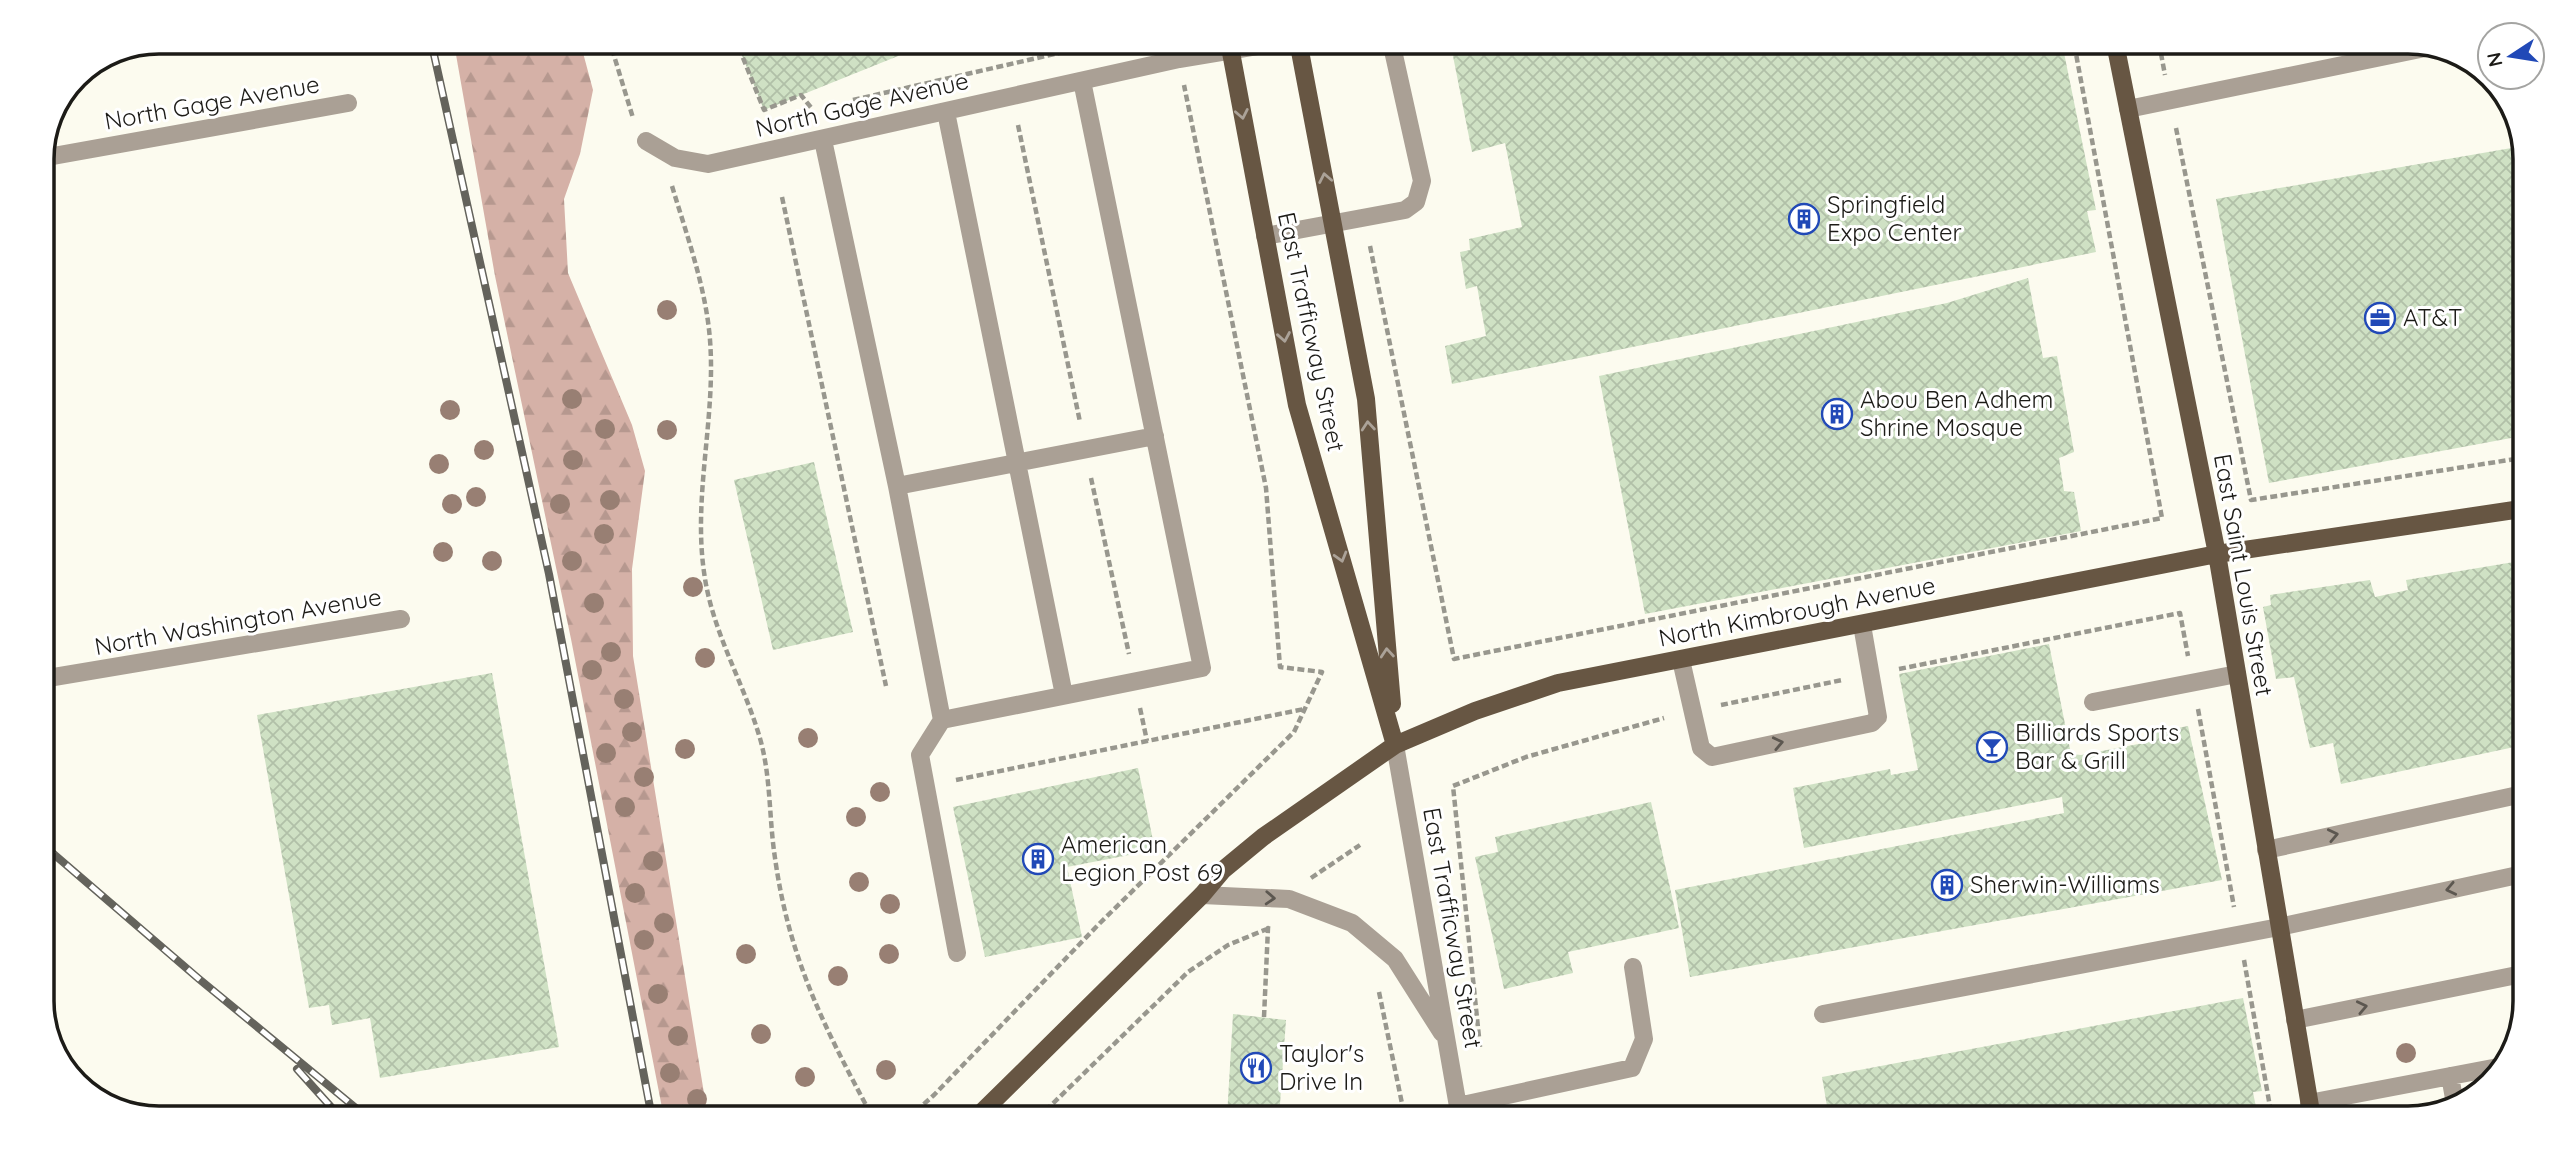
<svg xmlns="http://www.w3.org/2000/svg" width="2567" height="1160" font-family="Quicksand,sans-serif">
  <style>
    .forest { fill: url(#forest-firs) }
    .building { fill: url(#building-cross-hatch) }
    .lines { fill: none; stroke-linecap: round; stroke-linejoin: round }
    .path { stroke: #98978e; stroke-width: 4.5; stroke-dasharray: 7 3.5; stroke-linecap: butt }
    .minor { stroke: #aaa095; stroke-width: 18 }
    .major { stroke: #675643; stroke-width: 18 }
    .rail-casing { stroke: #64635c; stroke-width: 8 }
    .rail { stroke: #fff; stroke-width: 5; stroke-dasharray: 16; stroke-linecap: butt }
    .tree { fill: #987f73 }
    .oneway { stroke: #aba298 }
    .oneway2 { stroke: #5c5750 }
    .labels { text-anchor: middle; stroke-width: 6; stroke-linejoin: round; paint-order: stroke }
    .street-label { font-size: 24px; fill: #1c1b17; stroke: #fff }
    .poi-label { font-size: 24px; fill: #1c1b17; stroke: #fff; text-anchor: start }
    .rim { fill: none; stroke: #1c1b17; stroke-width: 3.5 }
  </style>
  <defs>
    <pattern id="forest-firs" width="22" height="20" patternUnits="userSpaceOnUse" patternTransform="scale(1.75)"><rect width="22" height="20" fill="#d5b1a7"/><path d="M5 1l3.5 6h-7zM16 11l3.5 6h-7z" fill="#b6988f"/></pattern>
    <pattern id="building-cross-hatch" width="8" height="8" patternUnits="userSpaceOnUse" patternTransform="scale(1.75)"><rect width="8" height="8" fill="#cfe1c4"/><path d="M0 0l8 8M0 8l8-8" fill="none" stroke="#b1c0a8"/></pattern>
  </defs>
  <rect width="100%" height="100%" fill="#fcfbef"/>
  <path class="forest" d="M455 49H582L593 90 580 154 564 199 568 273 632 425 645 471 632 569 633 656 708 1118H664L571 639 495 276Z"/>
  <path class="building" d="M2062 43 2096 210 2087 211 2096 252 1452 384 1445 346 1486 336 1477 286 1466 289 1460 252 1470 250 1469 239 1522 227 1505 143 1472 152 1451 46Z
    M739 48H918L764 110Z
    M2523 146 2522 436 2269 483 2216 199Z
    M2028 278 2043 358 2057 356 2074 452 2059 458 2064 491 2074 492 2081 531 1645 614 1599 376 1947 303Z
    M814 462 853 632 773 650 734 480Z
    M2520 561V596L2514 597 2520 629 2519 746 2341 784 2333 743 2310 748 2294 677 2276 679 2263 607 2271 605 2270 595 2370 580 2375 597 2408 590 2406 580Z
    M2049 644 2071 754 2081 755 2154 741 2152 733 2188 726 2222 880 1690 977 1675 890 2064 813 2062 797 1804 848 1793 788 1890 769 1891 775 1918 770 1899 674Z
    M492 673 559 1047 380 1078 370 1018 332 1025 329 1005 309 1008 257 715Z
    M1138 768 1155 850 1067 867 1082 937 985 957 953 807Z
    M1651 802 1679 928 1568 952 1573 973 1504 989 1475 857 1498 852 1495 837Z
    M2243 998 2262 1091 2253 1092 2258 1118H1829L1822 1077Z
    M1233 1014 1286 1020 1279 1118 1227 1117Z"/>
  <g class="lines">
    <path class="path" d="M2159 43 2165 75
      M739 48 764 110 801 95 813 110
      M612 49 633 118
      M853 100 1059 53
      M1018 125 1080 422
      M2176 128 2251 500 2522 458
      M672 186C687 236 706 288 710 340 716 417 693 495 704 572 712 633 745 684 761 742 771 780 769 819 775 858 789 959 825 1029 873 1118
      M782 197 886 686
      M1370 246 1454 659 2162 518 2074 43
      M1091 478 1129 654
      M1899 669 2180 613 2188 656
      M1721 705 1842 680
      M1140 708 1147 741
      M2198 709 2234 907
      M956 780 1304 709
      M1311 878 1360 845
      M2244 960 2272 1118
      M1379 992 1405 1118
      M1264 1017 1268 928 1270 929
      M1480 1047 1453 786 1526 757 1664 718
      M908 1118 934 1095 1100 923 1294 732 1322 672 1280 667 1266 488 1184 85
      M1038 1118 1188 972 1228 945 1267 929"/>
    <path class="minor" d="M2128 109 2430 47
      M946 112 1064 695
      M823 140 897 486 942 720 1202 668 1082 81
      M646 141 675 158 708 164 1179 59 1257 46
      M42 158 348 103
      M1265 236 1405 210 1416 202 1422 181 1392 46
      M897 486 1155 436
      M1681 660 1701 748 1712 757 1872 723 1878 717 1862 625
      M42 679 401 619
      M2093 702 2237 674
      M942 720 920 755 957 953
      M1395 745 1460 1118
      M2266 850 2518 795
      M1202 895 1289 899 1352 923 1395 959 1442 1033
      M1823 1014 2279 927 2518 875
      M2295 1020 2517 975
      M2450 1076 2455 1104
      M2309 1103 2498 1067
      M1458 1106 1632 1068 1644 1039 1633 967"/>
    <path class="major" d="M2115 43 2217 554 2312 1118
      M1299 46 1366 399 1392 704
      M1230 47 1297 405 1395 745
      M976 1118 1202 895 1223 870 1263 837 1395 745 1475 711 1558 683 2217 554 2521 509"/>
    <g class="rail-casing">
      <path id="rail" d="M433 50 549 574 652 1118
        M42 844 199 979 368 1118
        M297 1069 341 1118"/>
    </g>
    <use href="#rail" class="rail"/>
  </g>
  <g class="tree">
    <circle cx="667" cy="310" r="10"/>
    <circle cx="572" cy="399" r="10"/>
    <circle cx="450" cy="410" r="10"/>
    <circle cx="605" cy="429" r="10"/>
    <circle cx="667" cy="430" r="10"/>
    <circle cx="484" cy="450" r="10"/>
    <circle cx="573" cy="460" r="10"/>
    <circle cx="439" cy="464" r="10"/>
    <circle cx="476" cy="497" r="10"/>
    <circle cx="610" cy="500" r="10"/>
    <circle cx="452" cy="504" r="10"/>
    <circle cx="560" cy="504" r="10"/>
    <circle cx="604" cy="534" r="10"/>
    <circle cx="443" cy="552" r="10"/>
    <circle cx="492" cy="561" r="10"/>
    <circle cx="572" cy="561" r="10"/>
    <circle cx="693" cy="587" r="10"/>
    <circle cx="594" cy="603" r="10"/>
    <circle cx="611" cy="652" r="10"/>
    <circle cx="705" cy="658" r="10"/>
    <circle cx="592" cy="670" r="10"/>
    <circle cx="624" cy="699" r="10"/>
    <circle cx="632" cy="732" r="10"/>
    <circle cx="808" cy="738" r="10"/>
    <circle cx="685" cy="749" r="10"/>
    <circle cx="606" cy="753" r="10"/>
    <circle cx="644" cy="777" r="10"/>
    <circle cx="880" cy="792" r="10"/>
    <circle cx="625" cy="807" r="10"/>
    <circle cx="856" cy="817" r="10"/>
    <circle cx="653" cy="861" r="10"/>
    <circle cx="859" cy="882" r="10"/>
    <circle cx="635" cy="893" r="10"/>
    <circle cx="890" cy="904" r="10"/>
    <circle cx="664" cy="923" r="10"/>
    <circle cx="644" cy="940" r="10"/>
    <circle cx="746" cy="954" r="10"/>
    <circle cx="889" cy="954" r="10"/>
    <circle cx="838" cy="976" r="10"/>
    <circle cx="658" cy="994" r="10"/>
    <circle cx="761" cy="1034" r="10"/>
    <circle cx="678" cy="1036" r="10"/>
    <circle cx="2406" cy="1053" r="10"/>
    <circle cx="886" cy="1070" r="10"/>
    <circle cx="670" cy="1073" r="10"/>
    <circle cx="805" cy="1077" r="10"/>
    <circle cx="697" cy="1099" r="10"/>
  </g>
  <defs><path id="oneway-chevron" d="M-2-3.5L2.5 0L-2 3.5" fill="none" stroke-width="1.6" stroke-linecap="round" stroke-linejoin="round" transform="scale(1.75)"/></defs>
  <g class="oneway">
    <use href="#oneway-chevron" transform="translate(1242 114) rotate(79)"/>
    <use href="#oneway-chevron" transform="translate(1325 178) rotate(-101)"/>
    <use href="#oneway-chevron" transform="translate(1284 337) rotate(80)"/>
    <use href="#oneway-chevron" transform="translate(1368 426) rotate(-95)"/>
    <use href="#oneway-chevron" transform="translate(1341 557) rotate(74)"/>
    <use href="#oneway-chevron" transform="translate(1387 653) rotate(-95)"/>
  </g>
  <g class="oneway2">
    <use href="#oneway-chevron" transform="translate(1778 743) rotate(-12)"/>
    <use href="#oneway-chevron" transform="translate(2333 835) rotate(-12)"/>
    <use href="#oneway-chevron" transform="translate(2451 889) rotate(168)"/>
    <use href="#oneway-chevron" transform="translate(1270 898) rotate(3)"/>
    <use href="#oneway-chevron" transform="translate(2362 1007) rotate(-12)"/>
  </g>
  <defs>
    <g id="building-ring" transform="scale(1.575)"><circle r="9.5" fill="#fff" stroke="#2149b7" stroke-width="1.5"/><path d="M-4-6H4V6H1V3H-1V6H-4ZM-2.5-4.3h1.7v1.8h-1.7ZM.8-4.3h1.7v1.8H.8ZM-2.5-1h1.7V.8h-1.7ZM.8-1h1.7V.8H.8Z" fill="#2149b7"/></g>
    <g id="office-ring" transform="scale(1.575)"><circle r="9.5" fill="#fff" stroke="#2149b7" stroke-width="1.5"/><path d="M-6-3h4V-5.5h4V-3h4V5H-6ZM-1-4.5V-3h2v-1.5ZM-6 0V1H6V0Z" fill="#2149b7"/></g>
    <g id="bar-ring" transform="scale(1.575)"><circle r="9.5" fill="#fff" stroke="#2149b7" stroke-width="1.5"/><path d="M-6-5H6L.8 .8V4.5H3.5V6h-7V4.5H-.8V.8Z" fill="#2149b7"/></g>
    <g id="restaurant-ring" transform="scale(1.575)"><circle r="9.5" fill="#fff" stroke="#2149b7" stroke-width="1.5"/><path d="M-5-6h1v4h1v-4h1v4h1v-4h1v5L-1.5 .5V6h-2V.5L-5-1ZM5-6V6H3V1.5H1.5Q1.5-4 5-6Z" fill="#2149b7"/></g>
  </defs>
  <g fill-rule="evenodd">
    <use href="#building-ring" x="1804" y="219"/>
    <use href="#office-ring" x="2380" y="318"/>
    <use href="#building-ring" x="1837" y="414"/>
    <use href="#bar-ring" x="1992" y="747"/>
    <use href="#building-ring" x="1038" y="859"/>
    <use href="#building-ring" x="1947" y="885"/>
    <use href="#restaurant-ring" x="1256" y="1068"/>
  </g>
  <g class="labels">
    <g class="street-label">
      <text transform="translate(212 103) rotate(-10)" y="8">North Gage Avenue</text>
      <text transform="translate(862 105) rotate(-13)" y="8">North Gage Avenue</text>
      <text transform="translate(1311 332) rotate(78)" y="8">East Trafficway Street</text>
      <text transform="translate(2243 575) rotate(80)" y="8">East Saint Louis Street</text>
      <text transform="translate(1797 612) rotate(-11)" y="8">North Kimbrough Avenue</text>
      <text transform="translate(238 622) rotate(-10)" y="8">North Washington Avenue</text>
      <text transform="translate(1452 928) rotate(80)" y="8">East Trafficway Street</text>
    </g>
    <g class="poi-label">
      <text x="1827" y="213">Springfield<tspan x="1827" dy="28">Expo Center</tspan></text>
      <text x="2403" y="326">AT&amp;T</text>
      <text x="1860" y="408">Abou Ben Adhem<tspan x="1860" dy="28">Shrine Mosque</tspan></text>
      <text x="2015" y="741">Billiards Sports<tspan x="2015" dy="28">Bar &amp; Grill</tspan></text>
      <text x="1061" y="853">American<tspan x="1061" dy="28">Legion Post 69</tspan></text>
      <text x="1970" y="893">Sherwin-Williams</text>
      <text x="1279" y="1062">Taylor's<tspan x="1279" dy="28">Drive In</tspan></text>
    </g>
  </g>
  <path d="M0 0H2567V1160H0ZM159 54H2408A105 105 0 0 1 2513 159V1001A105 105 0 0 1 2408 1106H159A105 105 0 0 1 54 1001V159A105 105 0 0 1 159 54Z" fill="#fff" fill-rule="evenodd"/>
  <path class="rim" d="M159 54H2408A105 105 0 0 1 2513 159V1001A105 105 0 0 1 2408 1106H159A105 105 0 0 1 54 1001V159A105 105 0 0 1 159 54Z"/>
  <g transform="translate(2511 56) rotate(258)"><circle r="33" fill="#ffffff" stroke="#a4a4a2" stroke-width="2"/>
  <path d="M0-5L12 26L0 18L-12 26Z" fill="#2149b7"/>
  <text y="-10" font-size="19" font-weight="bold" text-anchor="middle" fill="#1c1b17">N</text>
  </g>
</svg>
